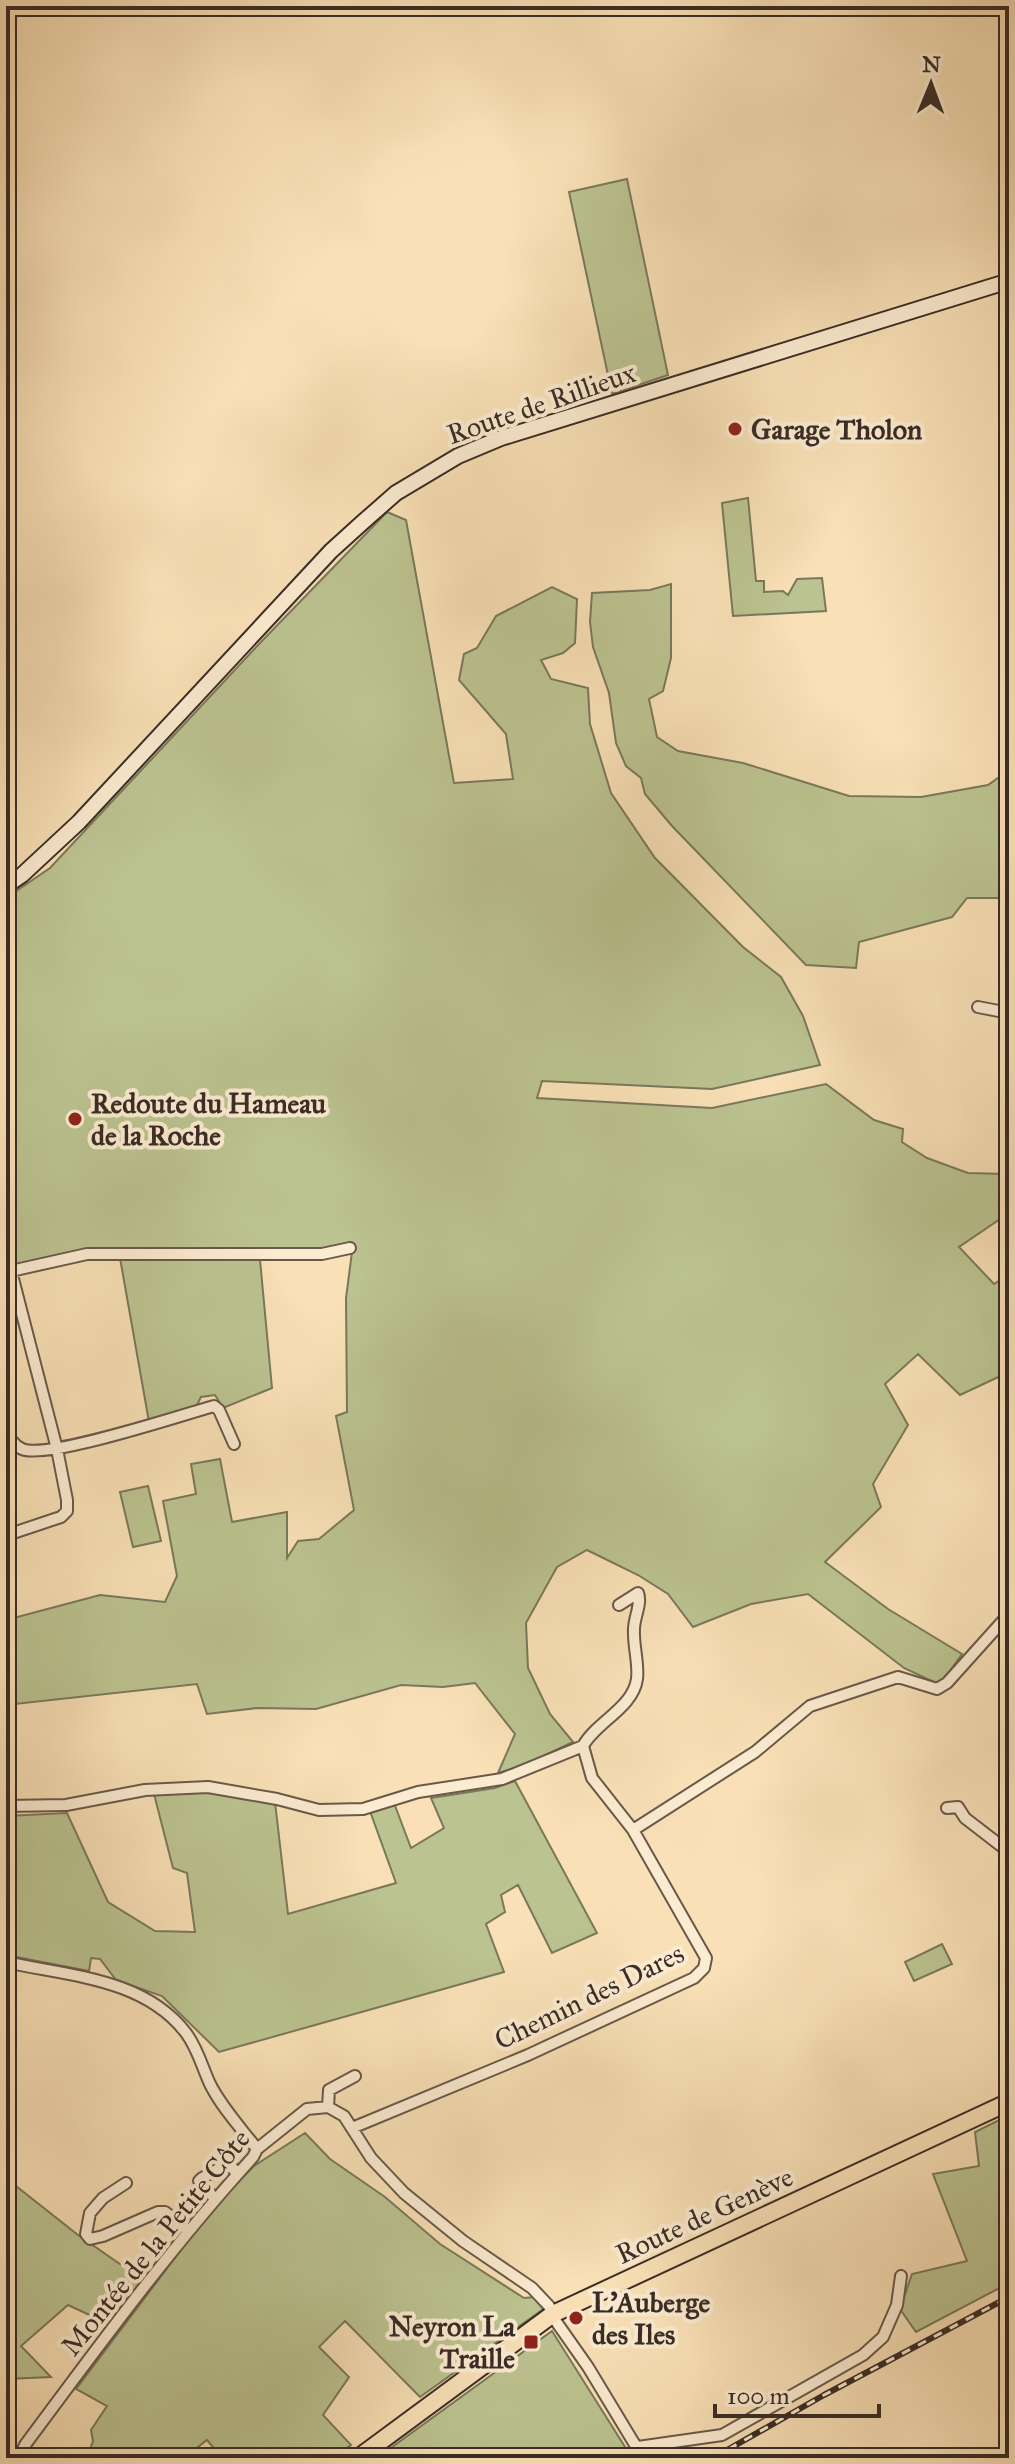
<svg xmlns="http://www.w3.org/2000/svg" width="1015" height="2464" font-family="'IM FELL Great Primer',serif">
  <style>
    .green { fill: #bbc390; stroke: #7a785b; stroke-width: 2 }
    .lines { fill: none; stroke-linecap: round; stroke-linejoin: round }
    .street-casing { stroke: #69594a; stroke-width: 14 }
    .secondary-casing { stroke: #392c26; stroke-width: 18 }
    .primary-casing { stroke: #392c26; stroke-width: 20 }
    .street { stroke: #fbebd0; stroke-width: 10 }
    .secondary { stroke: #fbebd0; stroke-width: 14 }
    .primary { stroke: #f9e0b6; stroke-width: 16 }
    .rail-casing { stroke: #392c26; stroke-width: 6 }
    .rail { stroke: #fbebd0; stroke-width: 3; stroke-dasharray: 9; stroke-linecap: butt }
    .poi-dot { fill: #8f2418; stroke: #fbebd0; stroke-width: 3 }
    .labels { text-anchor: middle; stroke-width: 8; stroke-linejoin: round; paint-order: stroke }
    .street-label { font-size: 28px; fill: #392c26; stroke: #fbebd0 }
    .poi-label { font-size: 28px; font-weight: bold; fill: #392c26; stroke: #fbebd0; text-anchor: start }
  </style>
  <rect width="100%" height="100%" fill="#f9e0b6"/>
  <filter id="stains"><feTurbulence type="fractalNoise" baseFrequency=".0025" numOctaves="4"/><feColorMatrix values="0 0 0 0 .2 0 0 0 0 .09 0 0 0 0 .02 0 0 0 .5 -.17"/></filter>
  <radialGradient id="worn" r=".72"><stop offset=".6" stop-color="#630" stop-opacity="0"/><stop offset="1" stop-color="#630" stop-opacity=".3"/></radialGradient>
  <path class="green" d="M627 179 668 375 612 394 569 192Z
    M748 498 756 581H764V592L783 591 788 595 797 579 822 578 826 611 733 616 722 503Z
    M387 512 406 520 454 783 513 779 506 734 459 680 464 654 477 648 496 616 552 587 577 599 575 643 563 653 541 660 551 679 588 688 590 724 611 793 655 858 743 947 781 977 803 1016 820 1065 712 1089 542 1081 537 1098 712 1108 826 1084 874 1120 903 1129 902 1142 927 1158 968 1173 1006 1174 1009 1178V1213L959 1247 994 1284 1009 1274V1372L960 1395 918 1354 885 1384 908 1425 873 1484 881 1507 825 1562 888 1609 962 1654 940 1685 904 1668 808 1594 751 1604 693 1627 668 1594 638 1575 587 1550 557 1567 526 1623 528 1668 550 1714 573 1742 524 1765 498 1773 515 1734 475 1683 443 1687 401 1685 316 1709 257 1708 207 1714 197 1684 6 1705V1620L100 1595 165 1602 177 1576 163 1501 196 1494 191 1464 220 1459 232 1522 287 1512V1558L298 1541 319 1539 354 1510 336 1416 347 1412 346 1298 352 1252 341 1248 119 1251 15 1266 6 1229V898L50 868 260 643Z
    M671 584V658L663 691 649 699 657 737 678 751 743 763 849 796 921 797 988 785 1009 770V898H967L952 917 859 942 856 968 806 965 672 826 645 794 641 778 626 766 616 743 609 693 593 647 590 622 592 593 650 590Z
    M120 1258 260 1260 272 1388 223 1408 215 1395 201 1397 195 1409 149 1422Z
    M148 1486 161 1541 133 1547 120 1492Z
    M515 1781 597 1933 552 1953 518 1885 501 1895 505 1912 486 1924 504 1972 219 2052 162 1996 116 1980 100 1959 91 1958 89 1971 6 1955V1816L67 1813 108 1902 155 1931 195 1932 187 1873 173 1868 154 1794 210 1791 275 1802 288 1914 396 1883 370 1811 394 1803 411 1848 444 1828 431 1798 495 1788Z
    M942 1944 952 1964 914 1981 905 1962Z
    M1009 2115V2283L916 2332 900 2309 912 2274 967 2261 933 2174 979 2166 975 2132Z
    M305 2133 330 2159 385 2197 440 2244 524 2298 534 2297 543 2308 542 2310 420 2397 345 2321 319 2347 349 2377 323 2415 351 2445 332 2458H222L207 2440 184 2458H153L147 2451 141 2458H87L93 2441 91 2430 107 2406 76 2389 211 2210 254 2166Z
    M16 2186 78 2235 143 2280 111 2325 68 2305 21 2346 51 2377 6 2379V2197Z
    M552 2331 632 2458H377Z"/>
  <g class="lines">
    <g class="street-casing">
      <path id="street" d="M978 1007 1009 1013
        M6 1250 11 1271 87 1254H322L350 1248
        M8 1271H11L57 1449 67 1500V1511L61 1517 10 1534
        M6 1430C10 1438 13 1445 22 1449 46 1460 182 1415 214 1406L219 1410 234 1444
        M583 1746C596 1722 633 1708 637 1679 639 1663 633 1646 634 1629 634 1617 642 1604 638 1593L619 1605
        M6 1806 66 1805 145 1790 208 1787 277 1799 319 1810 363 1809 418 1792 502 1779 583 1746 592 1778 633 1830 706 1958 704 1968 694 1978 528 2055 352 2128
        M947 1808 958 1807 965 1818 1009 1852
        M633 1830 755 1752 810 1706 898 1677 937 1689 947 1683 1009 1614
        M6 1962C68 1976 144 1978 186 2033 198 2049 202 2067 210 2084 222 2108 241 2128 257 2149
        M328 2107 329 2090 355 2076
        M126 2183 103 2198 90 2213 86 2234 90 2239 103 2236 158 2212H165L189 2231
        M215 2199 199 2181 202 2178 229 2163 237 2174
        M638 2447 722 2435 863 2355 883 2337 897 2305 901 2276
        M19 2458 25 2445C97 2348 171 2247 253 2157L257 2149 307 2109 328 2107 344 2116 371 2158 404 2193 463 2241 532 2288 549 2306 555 2320 588 2367 643 2458"/>
    </g>
    <g class="secondary-casing">
      <path id="secondary" d="M6 886 22 875 79 822 331 551 363 522 396 493 458 456 501 438 1009 281"/>
    </g>
    <g class="primary-casing">
      <path id="primary" d="M358 2458 553 2314 1009 2102"/>
    </g>
    <use href="#street" class="street"/>
    <use href="#secondary" class="secondary"/>
    <use href="#primary" class="primary"/>
    <g class="rail-casing">
      <path id="rail" d="M713 2458 824 2395 1009 2297"/>
    </g>
    <use href="#rail" class="rail"/>
  </g>
  <g class="poi-dot">
    <circle cx="735" cy="429" r="8"/>
    <circle cx="75" cy="1119" r="8"/>
    <circle cx="576" cy="2318" r="8"/>
    <rect x="523" y="2334" width="16" height="16" rx="4"/>
  </g>
  <g class="labels">
    <g class="street-label">
      <text transform="translate(541 403) rotate(-19)" y="10">Route de Rillieux</text>
      <text transform="translate(589 1996) rotate(-26)" y="10">Chemin des Dares</text>
      <text transform="translate(704 2215) rotate(-25)" y="10">Route de Genève</text>
      <text transform="translate(155 2242) rotate(-51)" y="10">Montée de la Petite Côte</text>
    </g>
    <g class="poi-label">
      <text x="751" y="439">Garage Tholon</text>
      <text x="91" y="1113">Redoute du Hameau<tspan x="91" dy="32">de la Roche</tspan></text>
      <text x="592" y="2312">L'Auberge<tspan x="592" dy="32">des Iles</tspan></text>
      <text x="515" y="2336" text-anchor="end">Neyron La<tspan x="515" dy="32">Traille</tspan></text>
    </g>
  </g>
  <rect width="1015" height="2464" fill="none" stroke="#f9e0b6" stroke-width="32"/>
  <rect x="8" y="8" width="999" height="2448" fill="none" stroke="#392c26" stroke-width="4"/>
  <rect x="16" y="16" width="983" height="2432" fill="none" stroke="#392c26" stroke-width="2"/>
  <g transform="translate(931 84) rotate(1)" stroke="#fbebd0" stroke-width="6" paint-order="stroke">
  <path d="M0-6L14 30L0 20L-14 30Z" fill="#392c26"/>
  <text y="-12" font-size="22" font-weight="bold" text-anchor="middle" fill="#392c26">N</text>
  </g>
  <path d="M715 2404v12h164v-12" fill="none" stroke="#392c26" stroke-width="4"/>
  <text x="727" y="2404" font-size="24" fill="#392c26" stroke="#fbebd0" stroke-width="6" paint-order="stroke">100 m</text>
  <rect width="100%" height="100%" filter="url(#stains)"/>
  <rect width="100%" height="100%" fill="url(#worn)"/>
</svg>
